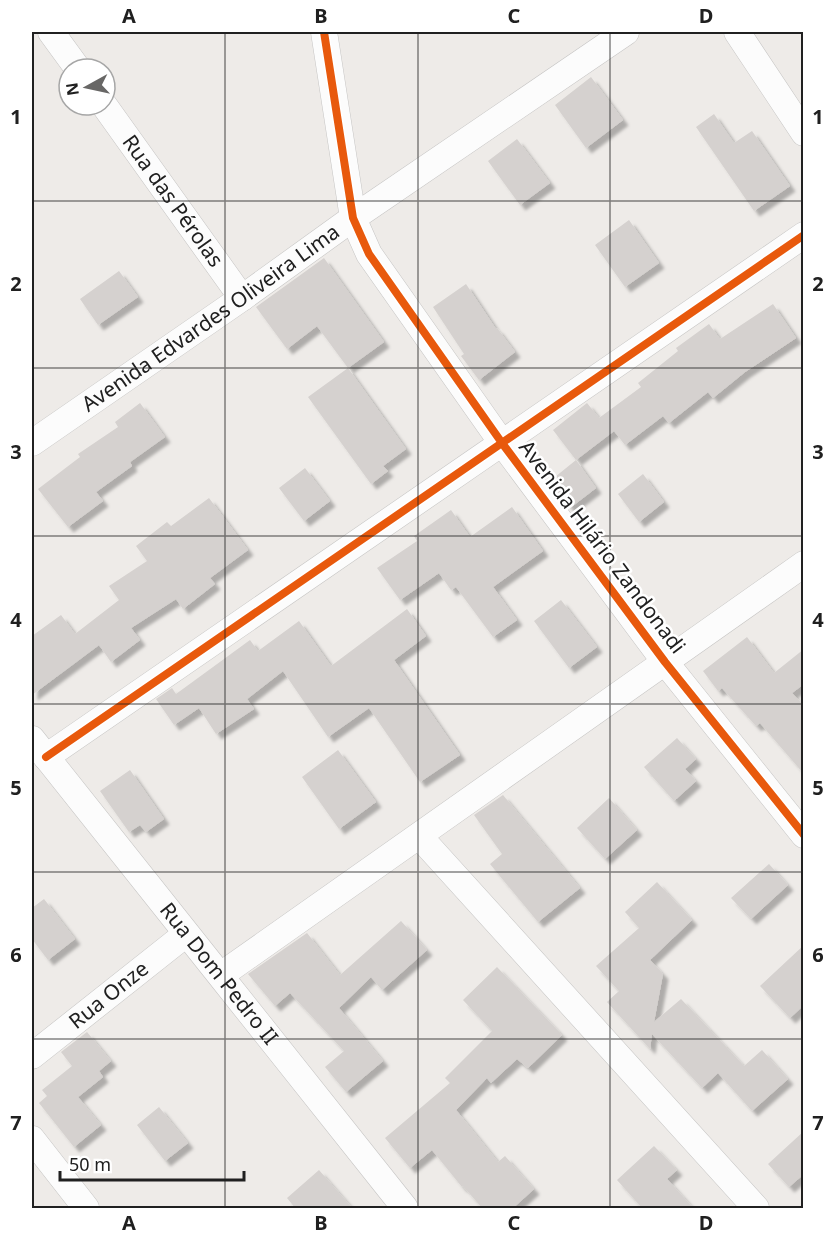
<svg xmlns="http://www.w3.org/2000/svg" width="835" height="1240" font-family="'Noto Sans',sans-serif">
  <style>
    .building { fill: #d5d1cf; filter: url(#shadow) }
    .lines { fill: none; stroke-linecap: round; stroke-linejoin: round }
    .minor-casing { stroke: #c5c4c3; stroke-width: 27 }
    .minor { stroke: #fcfcfc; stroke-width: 26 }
    .cycleway-casing { stroke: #fff; stroke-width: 11 }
    .cycleway { stroke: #e8590c; stroke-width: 8 }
    .grid { fill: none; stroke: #202020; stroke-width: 1.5; stroke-opacity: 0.55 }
    .labels { text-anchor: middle; stroke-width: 5; stroke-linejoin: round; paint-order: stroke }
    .street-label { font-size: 21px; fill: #202020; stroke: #fff }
    .neatline { fill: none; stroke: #202020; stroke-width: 2 }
    .grid-label { font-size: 20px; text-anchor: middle; font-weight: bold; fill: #202020 }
  </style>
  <defs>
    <filter id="shadow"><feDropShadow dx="5.5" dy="5.5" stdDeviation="1.5" flood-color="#0004"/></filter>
  </defs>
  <rect width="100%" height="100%" fill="#eeebe8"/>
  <path class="building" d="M591 77 623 120 586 148 555 105Z
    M714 114 734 143 752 131 790 186 754 211 696 127Z
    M517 139 550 183 520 205 488 161Z
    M629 220 659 263 625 287 595 245Z
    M324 258 384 342 348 368 317 326 287 349 256 307Z
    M119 271 138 297 98 325 80 299Z
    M466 284 496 329 497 328 515 352 479 380 461 356 464 354 433 307Z
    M773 304 796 338 745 372 713 398 708 392 669 423 663 416 625 445 614 431 576 460 553 430 587 403 599 418 641 387 638 383 678 351 676 348 709 324 720 339Z
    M348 368 406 449 383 466 388 471 371 484 308 397Z
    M140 403 165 437 130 462 132 466 96 492 103 501 68 527 38 489 80 457 78 454 118 427 115 422Z
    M576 460 596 488 570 508 550 481Z
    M305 468 330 501 304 521 279 488Z
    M643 474 664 502 639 522 618 494Z
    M209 498 248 550 210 578 215 584 183 609 176 599 131 628 140 640 111 662 99 645 32 695V636L61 615 75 634 119 600 109 586 147 561 136 546 167 522 171 526Z
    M512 507 543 551 493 587 517 620 493 637 456 587 451 590 439 573 400 600 377 568 417 541 414 536 451 510 470 537Z
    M561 600 597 647 569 668 534 621Z
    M407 609 426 636 394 660 460 755 420 782 369 708 328 737 283 671 247 699 254 709 216 734 199 708 174 725 156 699 172 688 176 694 250 640 258 651 299 621 331 666Z
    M747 637 774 673 804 649V684L792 693 804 706V774L760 723 756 726 722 688 718 691 703 671Z
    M677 738 696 759 685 769 696 781 674 801 644 767Z
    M338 750 376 802 339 829 302 777Z
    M130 770 164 819 146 832 140 825 129 832 100 791Z
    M503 795 580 888 538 922 490 864 502 854 474 815Z
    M609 798 637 830 605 859 577 828Z
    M769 864 788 885 751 919 731 898Z
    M657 882 692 920 650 960 663 974 654 1022 681 999 744 1066 762 1050 788 1079 752 1111 718 1073 702 1088 652 1034 650 1049 607 1002 619 991 596 966 639 928 625 912Z
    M44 899 75 939 48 960 32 939V908Z
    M401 921 427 950 382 990 371 977 339 1008 383 1061 346 1092 325 1067 344 1051 290 993 275 1006 248 974 307 933 340 975Z
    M804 945V1005L790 1018 760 986Z
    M497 967 562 1035 528 1068 517 1059 491 1083 487 1078 456 1110 498 1162 505 1156 534 1189 512 1209H483L463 1186 462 1187 432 1150 410 1168 385 1138 450 1083 445 1078 492 1031 463 1000Z
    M87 1032 111 1061 99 1071 103 1077 78 1097 101 1125 74 1147 39 1103 47 1096 42 1090 72 1066 61 1052Z
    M159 1107 188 1143 165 1161 137 1125Z
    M804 1131V1174L789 1187 768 1164Z
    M654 1146 677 1170 667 1179 694 1209H643L617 1180Z
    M319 1170 353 1209H296L287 1198Z"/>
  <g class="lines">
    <g class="minor-casing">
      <g id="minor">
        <path d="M51 32 78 69"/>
        <path d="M324 32 353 218 369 254 502 443 665 662 804 835"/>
        <path d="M737 32 804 133"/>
        <path id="s1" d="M104 105 242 298"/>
        <path id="s2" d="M32 443 242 298 353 218 626 32"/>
        <path id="s3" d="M32 739C156 896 281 1051 405 1208"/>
        <path d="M46 757 804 235"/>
        <path d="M419 836 756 1208"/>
        <path d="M221 975 804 564"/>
        <path id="s4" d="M32 1056 186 934"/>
        <path d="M32 1139 86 1208"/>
      </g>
    </g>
    <use href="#minor" class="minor"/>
    <g class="cycleway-casing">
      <path id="cycleway" d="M324 32 353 218 369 254 502 443 665 662 804 835
        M46 757 804 235"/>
    </g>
    <use href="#cycleway" class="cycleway"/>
  </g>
  <path class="grid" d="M225 32V1208M418 32V1208M610 32V1208M32 201H804M32 368H804M32 536H804M32 704H804M32 872H804M32 1039H804"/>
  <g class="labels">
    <g class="street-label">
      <text dy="7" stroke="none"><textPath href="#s1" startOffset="118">Rua das Pérolas</textPath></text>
      <text dy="7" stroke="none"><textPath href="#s2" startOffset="218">Avenida Edvardes Oliveira Lima</textPath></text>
      <text transform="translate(602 547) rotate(53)" y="7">Avenida Hilário Zandonadi</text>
      <text dy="7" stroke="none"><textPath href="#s3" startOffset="300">Rua Dom Pedro II</textPath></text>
      <text dy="7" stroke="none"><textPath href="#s4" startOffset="98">Rua Onze</textPath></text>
    </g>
  </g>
  <rect width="835" height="1240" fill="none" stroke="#ffffff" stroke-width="66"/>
  <g transform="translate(87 87) rotate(262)"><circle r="28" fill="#ffffff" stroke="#a6a6a6" stroke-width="1.5"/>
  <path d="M0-4.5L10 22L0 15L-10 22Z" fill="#686766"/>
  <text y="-9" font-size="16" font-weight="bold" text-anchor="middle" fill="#202020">N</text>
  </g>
  <path d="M60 1171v9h184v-9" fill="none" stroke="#202020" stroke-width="3"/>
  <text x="69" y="1171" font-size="18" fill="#202020" stroke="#ffffff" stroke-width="4.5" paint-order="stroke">50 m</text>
  <rect x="33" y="33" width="769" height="1174" class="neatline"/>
  <g class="grid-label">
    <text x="129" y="23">A</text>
    <text x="321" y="23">B</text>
    <text x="514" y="23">C</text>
    <text x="706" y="23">D</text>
    <text x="16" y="124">1</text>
    <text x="818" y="124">1</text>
    <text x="16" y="291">2</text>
    <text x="818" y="291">2</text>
    <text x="16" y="459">3</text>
    <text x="818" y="459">3</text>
    <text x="16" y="627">4</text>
    <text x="818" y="627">4</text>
    <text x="16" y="795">5</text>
    <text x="818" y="795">5</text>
    <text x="16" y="962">6</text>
    <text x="818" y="962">6</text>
    <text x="16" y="1130">7</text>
    <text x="818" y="1130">7</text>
    <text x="129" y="1230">A</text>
    <text x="321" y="1230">B</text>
    <text x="514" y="1230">C</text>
    <text x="706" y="1230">D</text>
  </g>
</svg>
